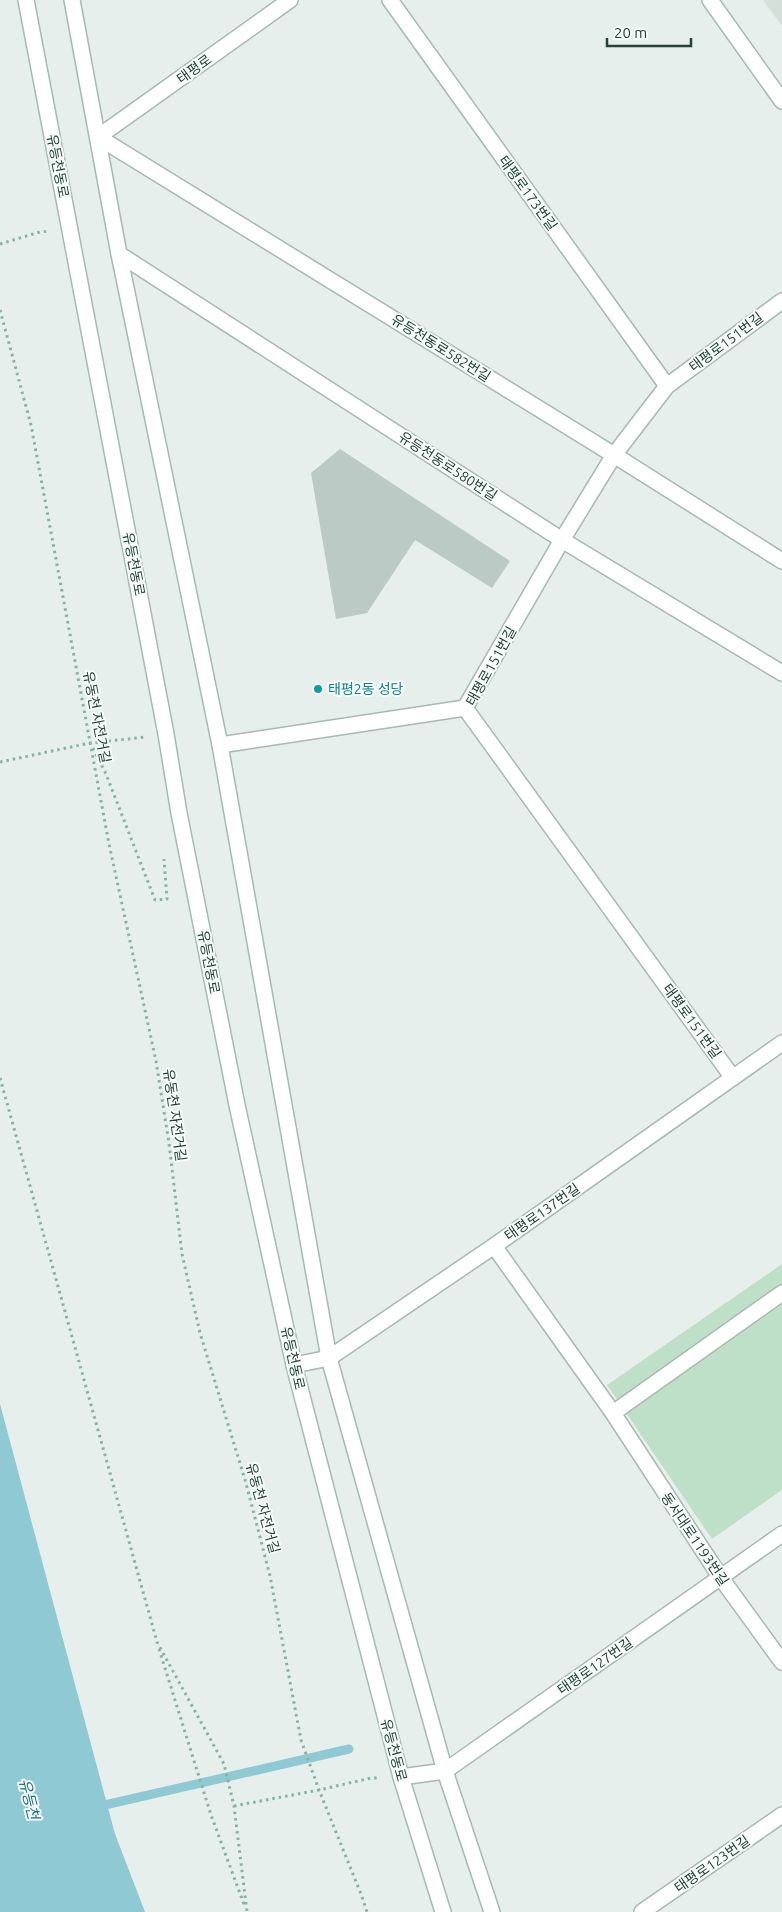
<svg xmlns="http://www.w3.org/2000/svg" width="782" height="1912" font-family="Ubuntu,'Noto Sans KR',sans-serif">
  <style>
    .built { fill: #d4dfda }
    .green { fill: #bfe0c8 }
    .water { fill: #8ec9d4 }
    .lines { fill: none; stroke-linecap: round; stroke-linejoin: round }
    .stream { stroke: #8ec9d4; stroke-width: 9 }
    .building { fill: #bbcac4 }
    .minor-casing { stroke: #a8b8b2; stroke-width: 18 }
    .secondary-casing { stroke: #a4bbb3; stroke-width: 18 }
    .path { stroke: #86b3a5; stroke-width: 3; stroke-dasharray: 2.5 4; stroke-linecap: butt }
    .minor { stroke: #fff; stroke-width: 15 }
    .secondary { stroke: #fff; stroke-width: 15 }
    .culture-dot { fill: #0f9aa8; stroke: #f7fbf9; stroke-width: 2 }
    .labels { text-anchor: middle; stroke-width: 4; stroke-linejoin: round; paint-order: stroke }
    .street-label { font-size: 14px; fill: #24423a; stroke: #f7fbf9 }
    .culture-label { font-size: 14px; fill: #0d838f; stroke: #f7fbf9; text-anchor: start }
    .water-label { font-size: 15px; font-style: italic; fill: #1c6f80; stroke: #f7fbf9 }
  </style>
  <rect width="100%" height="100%" fill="#e6efeb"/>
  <path class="built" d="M763 0H782V26Z"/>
  <path class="green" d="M782 1264V1490L712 1539 607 1385Z"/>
  <path class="water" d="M0 1404 115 1834 145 1912H0Z"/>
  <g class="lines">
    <path class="stream" d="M96 1807 349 1749"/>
  </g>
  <path class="building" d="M340 449 510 561 492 588 415 540 367 613 336 619 311 473Z"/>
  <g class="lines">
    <g class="minor-casing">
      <path id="minor" d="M290 0 98 137 614 455 782 561
        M390 0 667 386
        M119 254 562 540 782 673
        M220 745 465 708
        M733 1078 465 708 562 540 614 455 667 386 782 301
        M494 1246 613 1413 721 1578 782 1662
        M294 1365 329 1358 494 1246 782 1043
        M613 1413 782 1293
        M401 1777 445 1771 782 1534
        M642 1912 782 1815"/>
    </g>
    <g class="secondary-casing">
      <path id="secondary" d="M26 0 166 734 179 813 237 1105 294 1365 401 1777 443 1912
        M72 0 119 254 220 745 329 1358 445 1771 492 1912
        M710 0 782 101"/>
    </g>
    <path class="path" d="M0 244 40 232 50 231
      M0 310 31 425 109 844 156 1061 169 1143 182 1254 200 1333 246 1483 270 1576 301 1740 319 1790 361 1894 367 1912
      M93 748 106 774 155 900 167 899 164 859
      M0 762 90 743 146 737
      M0 1078 157 1642 224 1764 234 1806 247 1912
      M159 1649 211 1815 245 1907
      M234 1806 319 1790 371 1778H380"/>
    <use href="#minor" class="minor"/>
    <use href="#secondary" class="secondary"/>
  </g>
  <circle class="culture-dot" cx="318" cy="689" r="5"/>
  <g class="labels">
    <g class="street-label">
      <text transform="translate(194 69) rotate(-36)" y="5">태평로</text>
      <text transform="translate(58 166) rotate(79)" y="5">유등천동로</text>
      <text transform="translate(528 193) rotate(54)" y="5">태평로173번길</text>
      <text transform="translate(726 342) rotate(-37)" y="5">태평로151번길</text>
      <text transform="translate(441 348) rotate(32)" y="5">유등천동로582번길</text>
      <text transform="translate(448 466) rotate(33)" y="5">유등천동로580번길</text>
      <text transform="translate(134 564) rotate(79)" y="5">유등천동로</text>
      <text transform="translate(491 666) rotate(-61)" y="5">태평로151번길</text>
      <text transform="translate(97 717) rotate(79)" y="5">유동천 자전거길</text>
      <text transform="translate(209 962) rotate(79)" y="5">유등천동로</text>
      <text transform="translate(692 1021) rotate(54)" y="5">태평로151번길</text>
      <text transform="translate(175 1115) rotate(82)" y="5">유동천 자전거길</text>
      <text transform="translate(542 1212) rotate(-35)" y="5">태평로137번길</text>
      <text transform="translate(293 1358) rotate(77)" y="5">유등천동로</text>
      <text transform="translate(263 1508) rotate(75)" y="5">유동천 자전거길</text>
      <text transform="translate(695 1539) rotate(56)" y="5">동서대로1193번길</text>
      <text transform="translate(595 1666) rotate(-35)" y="5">태평로127번길</text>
      <text transform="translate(394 1750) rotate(75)" y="5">유등천동로</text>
      <text transform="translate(712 1864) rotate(-35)" y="5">태평로123번길</text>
    </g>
    <g class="culture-label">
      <text x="328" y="694">태평2동 성당</text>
    </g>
    <g class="water-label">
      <text transform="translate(29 1799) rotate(76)" y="5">유등천</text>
    </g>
  </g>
  <path d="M607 38v8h84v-8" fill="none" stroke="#24423a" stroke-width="2.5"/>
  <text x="614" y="38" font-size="15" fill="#24423a" stroke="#f7fbf9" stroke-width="4" paint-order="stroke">20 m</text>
</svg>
